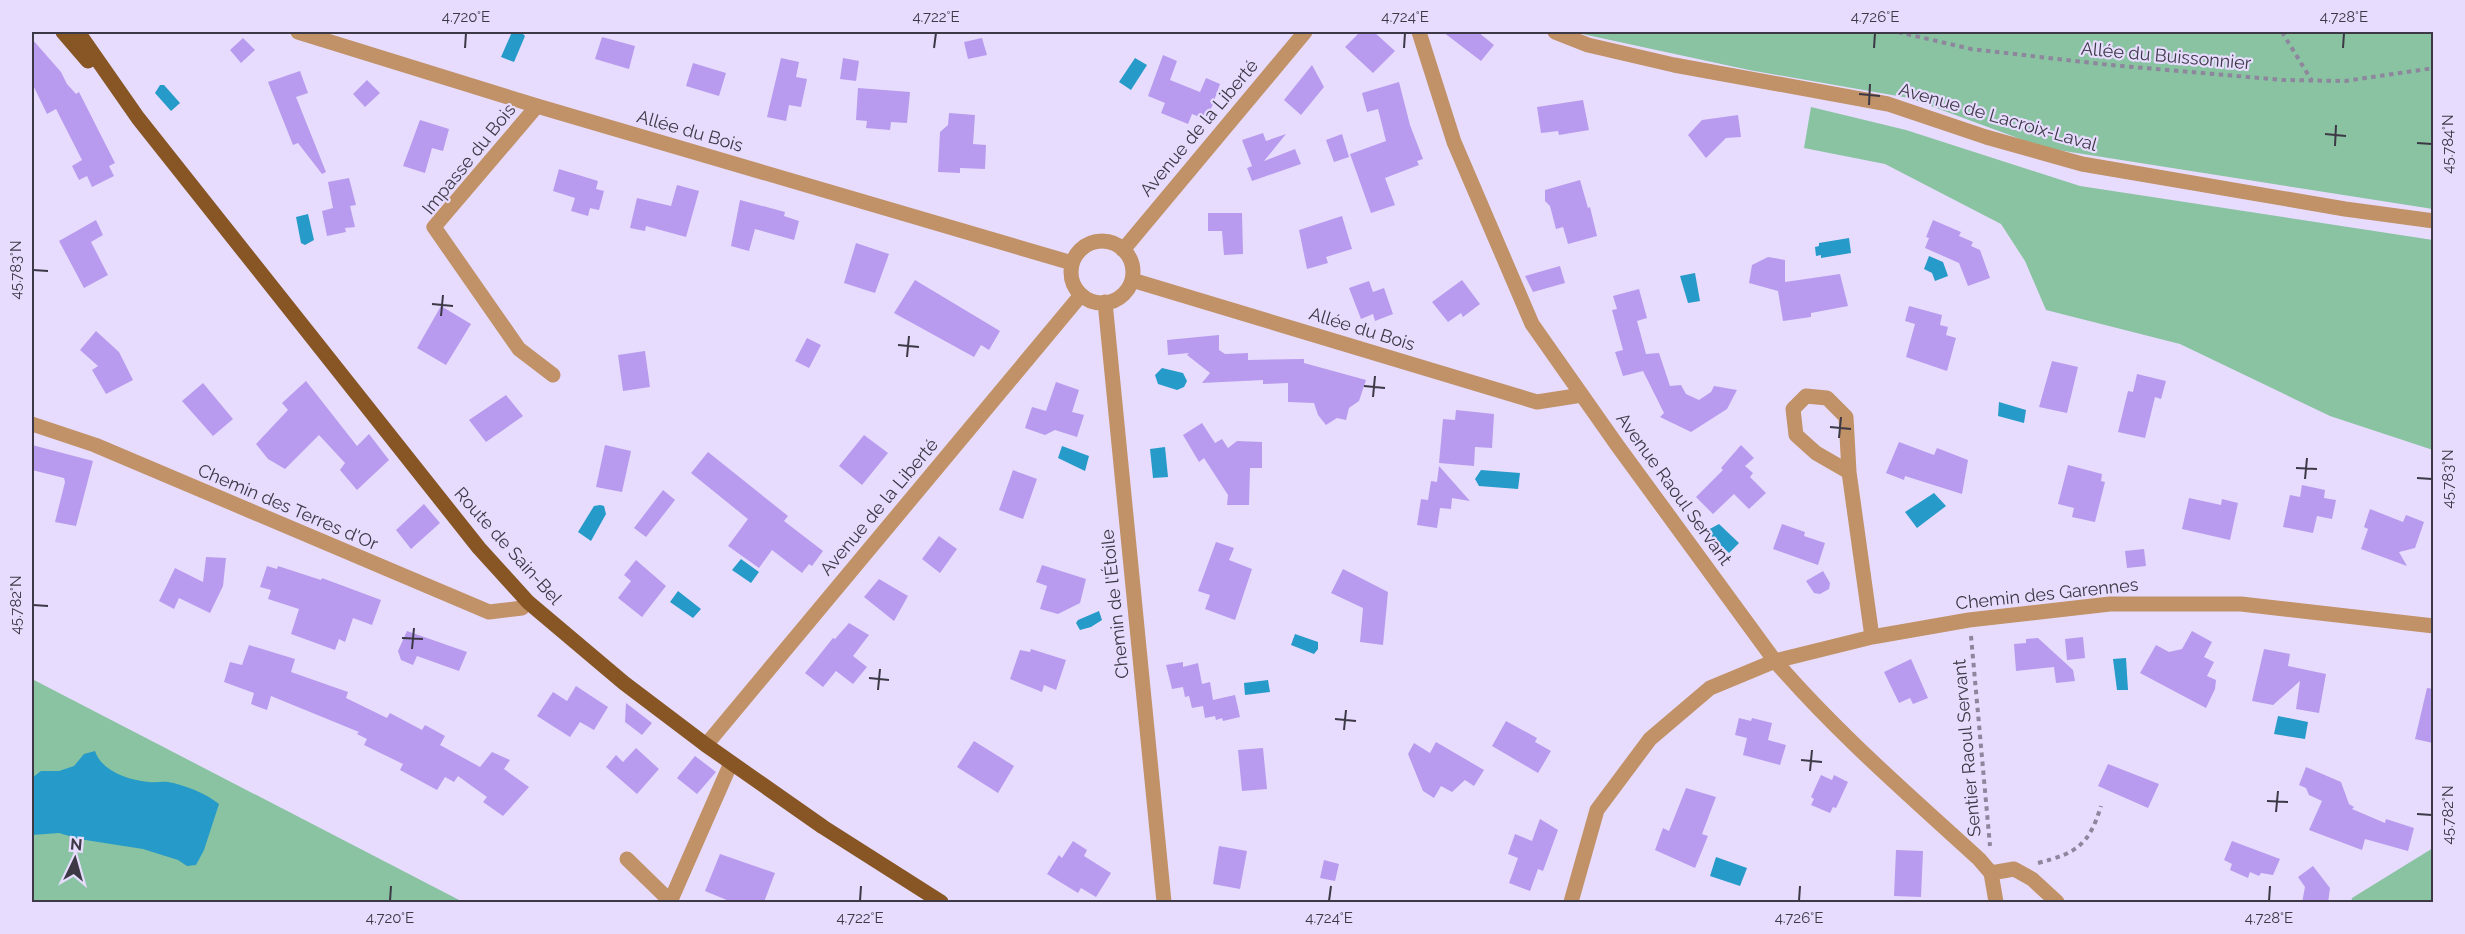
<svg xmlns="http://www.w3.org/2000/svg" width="2465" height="934" font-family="Raleway,sans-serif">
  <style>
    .green { fill: #89c3a1 }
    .water { fill: #269ac9 }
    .building { fill: #b89bee }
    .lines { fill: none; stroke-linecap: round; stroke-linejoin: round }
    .path { stroke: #8d869d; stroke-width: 4; stroke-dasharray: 4.5 4.5; stroke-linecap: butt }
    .minor { stroke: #c19167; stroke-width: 15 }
    .major { stroke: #875624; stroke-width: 15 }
    .ticks { fill: none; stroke: #3c3845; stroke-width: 2 }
    .labels { text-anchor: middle; stroke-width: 4.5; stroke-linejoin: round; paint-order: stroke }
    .street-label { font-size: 18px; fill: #3c3845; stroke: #e7dcfe }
    .neatline { fill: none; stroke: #3c3845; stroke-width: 2 }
    .ticks-label { font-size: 15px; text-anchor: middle; fill: #3c3845 }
  </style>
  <rect width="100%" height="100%" fill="#e7dcfe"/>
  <path class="green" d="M1573 32H2433V209L2045 148 1909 98 1749 70Z
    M1811 107 1906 130 2080 186 2433 240V450L2330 416 2180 344 2046 310 2025 261 2001 224 1885 164 1804 148Z
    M32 679 463 902H32Z
    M2433 848V902H2351L2352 898Z"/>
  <path class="water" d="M512 32H521L525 36 514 62 501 57Z
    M1135 58 1147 65 1131 90 1119 82Z
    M160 85H164L180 103 171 111 155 93Z
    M308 214 314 240 305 245 301 243 296 217Z
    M1849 238 1851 253 1821 258V255L1816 256 1815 247 1819 246V243Z
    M1929 256 1943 262 1948 276 1935 281 1932 273 1924 269Z
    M1695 273 1700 301 1688 303 1680 276Z
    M1162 368 1183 373 1187 381 1184 387 1177 390 1158 384 1155 375Z
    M1999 402 2026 410 2024 423 1998 416Z
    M1062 446 1089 456 1085 471 1058 458Z
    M1165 447 1168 477 1153 478 1150 449Z
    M1481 470 1520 473 1518 489 1479 486 1475 479Z
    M1934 493 1946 506 1917 528 1905 512Z
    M600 505 604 506 606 514 591 541 578 532 594 506Z
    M1719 524 1739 543 1729 553 1706 531Z
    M741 559 759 572 751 583 732 570Z
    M678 591 701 609 693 618 670 602Z
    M1099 611 1102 620 1091 627 1080 630 1076 623 1078 620Z
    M1295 634 1318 642V649L1314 654 1291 645Z
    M2126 658 2128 690H2117L2113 659Z
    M1268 680 1270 692 1245 695 1244 683Z
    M2278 716 2308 722 2305 739 2274 734Z
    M95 751C102 772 129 780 149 782 155 783 162 781 168 782 185 785 205 793 219 804L204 850 196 865 187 866 178 860 143 849 79 839 59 833 32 835V778L41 771H59L74 766 84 754Z
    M1716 857 1747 868 1740 886 1710 876Z"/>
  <path class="building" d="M1360 32H1374L1395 51 1373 73 1345 47Z
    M1443 32H1478L1494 45 1481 61Z
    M602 37 635 46 629 69 595 59Z
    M243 38 255 50 241 63 230 50Z
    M982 38 987 55 968 59 964 42Z
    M32 39 61 72 67 84 76 94 79 92 115 163 109 166 114 176 92 187 87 176 79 180 72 166 82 160 56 109 47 114 32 83Z
    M1163 55 1177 61 1170 80 1200 92 1206 78 1220 84 1207 120 1192 114 1188 124 1161 113 1165 103 1148 96Z
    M781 58 799 62 796 77 807 79 801 107 789 105 786 121 767 117Z
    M843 58 859 61 856 81 840 79Z
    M693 63 726 73 719 96 686 86Z
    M1312 65 1324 87 1301 115 1284 100Z
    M300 71 308 93 296 97 326 172 322 174 298 143 293 145 268 82Z
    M367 80 380 93 365 107 353 94Z
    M1399 82 1410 125 1423 159 1417 161 1419 165 1385 178 1395 205 1371 213 1350 154 1386 141 1378 109 1367 112 1362 93Z
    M858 88 910 92 907 123 891 122 890 130 866 128 867 121 856 120Z
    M1583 100 1589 130 1559 135 1558 131 1541 133 1537 107Z
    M949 113 975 115 973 144 986 145 985 169 960 168V173L938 172 940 132 948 125Z
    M1738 115 1741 137 1726 138 1706 158 1688 135 1702 120Z
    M420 120 449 129 443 151 432 148 425 173 403 166Z
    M1263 133 1266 141 1286 134 1264 161 1295 149 1301 164 1252 181 1247 168 1252 166 1242 140Z
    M1342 134 1349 157 1334 162 1326 140Z
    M559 169 598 181 596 189 604 191 599 210 590 208 588 216 571 211 575 198 553 191Z
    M349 178 356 205 350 206 355 227 345 228 346 232 327 236 322 211 333 208 328 182Z
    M1580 180 1588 208 1590 207 1597 236 1568 244 1563 227 1556 229 1550 206 1545 201V190Z
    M677 185 699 191 686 237 646 226 645 231 630 228 637 198 671 206Z
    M740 200 785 212 784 216 799 221 794 240 755 229 749 251 731 246Z
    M1208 213H1242L1243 254 1224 255 1222 231H1208Z
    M1342 216 1352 249 1326 257 1328 263 1307 269 1299 230Z
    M96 220 103 235 91 242 108 275 84 288 59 241Z
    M1933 220 1961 232 1959 236 1973 242 1971 246 1980 250 1990 278 1968 286 1959 263 1925 248 1929 238 1926 237Z
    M856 243 889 254 875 293 844 283Z
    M1768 257 1785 260V282L1840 274 1848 306 1811 313V317L1783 321 1778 291 1749 283 1752 265Z
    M1560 266 1565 283 1533 292 1525 276Z
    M915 280 1000 331 989 350 981 345 974 357 894 313Z
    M1462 280 1480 304 1463 317 1461 313 1448 322 1432 302Z
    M1369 281 1373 292 1384 288 1393 314 1375 321 1373 314 1361 319 1349 288Z
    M1639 289 1647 318 1637 321 1646 354 1659 353 1670 386 1681 385 1686 394 1699 400 1711 392 1714 386 1737 390 1727 409 1691 432 1660 417 1664 413 1643 371 1623 376 1615 352 1623 350 1612 310 1617 309 1613 296Z
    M441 306 471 324 446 365 417 348Z
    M1909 306 1942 315 1940 325 1948 327 1946 335 1956 338 1947 371 1906 357 1915 324 1905 321Z
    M96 331 119 352 133 380 106 394 92 370 98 366 80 350Z
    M1219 335V350L1225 354 1248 353V360L1304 359V363L1366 380 1359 401 1349 408 1346 420 1337 418 1326 425 1318 415 1314 403 1288 402V383L1263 384V380L1202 383 1210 373 1187 355 1189 353 1168 355 1167 340Z
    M807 338 821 345 809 368 795 361Z
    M645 351 650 387 623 391 618 355Z
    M2052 361 2078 367 2067 413 2039 407Z
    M2137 374 2166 381 2161 399 2155 397 2145 438 2118 432 2128 391 2133 392Z
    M306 381 357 446 369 434 389 460 357 490 340 470 345 463 319 435 285 469 268 459 256 444 288 410 282 403Z
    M1056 382 1079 390 1072 412 1084 415 1077 437 1055 430 1045 435 1025 428 1032 407 1046 411Z
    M203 383 233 419 213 436 182 401Z
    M506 395 523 416 486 442 469 420Z
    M1456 410 1494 414 1492 448 1475 447 1474 466 1439 463 1443 419 1455 420Z
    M1202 423 1215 443 1222 439 1228 448 1237 441 1262 442V468H1250L1249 505H1227L1228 495 1204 458 1199 462 1183 435Z
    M864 435 888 453 862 485 839 466Z
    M1899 442 1934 455 1937 448 1968 460 1962 494 1905 476 1904 480 1886 473Z
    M32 445 93 461 76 526 55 522 65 482 64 478 32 470Z
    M605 445 631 451 622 492 596 487Z
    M1741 445 1754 458 1745 466 1753 473 1750 477 1766 493 1749 509 1734 494 1713 514 1696 497 1723 470 1721 468Z
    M708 452 788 516 784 521 823 551 812 566 809 564 802 573 772 550 759 568 728 546 748 519 691 473Z
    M2068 465 2102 474 2101 481 2105 482 2095 522 2072 517 2074 508 2058 504Z
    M1439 466 1470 501 1452 498 1451 509 1440 508 1437 528 1417 525 1421 499 1428 500 1431 481 1437 482Z
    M1013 470 1037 479 1023 519 999 510Z
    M2302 485 2325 490 2324 498 2336 500 2332 519 2317 516 2313 533 2283 527 2290 495 2300 497Z
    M663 490 675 500 646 537 634 528Z
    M2189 498 2221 505 2222 499 2238 503 2230 540 2182 529Z
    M424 504 440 523 411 549 396 530Z
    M2370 509 2403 522 2406 515 2424 522 2415 548 2399 552 2407 566 2361 549 2368 529 2364 527Z
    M1782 524 1805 532 1804 536 1825 543 1818 565 1773 549Z
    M939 536 957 549 940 573 922 559Z
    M1216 542 1234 548 1229 560 1252 569 1235 620 1205 609 1210 595 1198 591Z
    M2144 549 2146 566 2127 568 2125 551Z
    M206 557 226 558 223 586 210 613 179 598 174 609 159 601 175 568 203 582Z
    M636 560 666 586 642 617 618 598 631 581 624 575Z
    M1042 565 1086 579 1080 603 1058 614 1040 609 1047 586 1036 582Z
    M267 566 277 569 278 566 321 580 322 578 381 600 372 625 353 618 345 642 339 639 335 650 291 634 299 609 268 599 271 590 260 587Z
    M1343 569 1388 592 1383 645 1360 642 1363 608 1331 593Z
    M1823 571 1830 583 1829 589 1820 594 1814 593 1806 581Z
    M879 579 908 596 894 621 864 597Z
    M849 623 869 635 853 656 867 667 853 684 836 671 823 687 805 673 833 638 835 639Z
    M407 631 467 652 459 671 417 656 413 665 401 660 398 651Z
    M2192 631 2212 642 2204 657 2214 662 2207 676 2216 680 2215 689 2206 708 2140 673 2156 645 2169 652 2182 649Z
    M2083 637 2085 658 2067 660 2065 639Z
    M2038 638 2073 670 2075 681 2056 683 2054 667 2016 671 2014 644 2026 643V639Z
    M249 645 295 659 291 672 348 692 346 698 387 718 390 713 422 730 425 725 445 736 440 745 480 767 492 752 510 760 504 769 529 787 503 816 483 802 487 797 458 776 454 782 445 777 437 790 400 770 403 764 364 745 367 739 357 734 359 732 271 696 267 710 251 704 254 693 224 682 230 662 242 665Z
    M1031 649 1066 660 1056 690 1044 685 1042 692 1010 679 1020 650 1030 652Z
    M2264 649 2290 654 2288 666 2326 674 2319 713 2296 709 2300 681 2273 705 2252 701Z
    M1911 659 1928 698 1913 704 1910 698 1899 703 1884 672Z
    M1183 662V667L1198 663 1202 684 1210 682 1213 700 1235 695 1240 717 1223 721 1222 718 1216 720 1215 716 1205 718 1203 706 1192 708 1189 696 1185 697 1183 687 1172 689 1166 665Z
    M576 686 608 707 594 730 580 722 570 737 537 716 553 692 567 701Z
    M2427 688 2433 689V743L2415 739Z
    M626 703 652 723 642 735 625 722Z
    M1739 718 1751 721 1752 718 1772 723 1768 740 1786 745 1780 765 1743 755 1747 738 1735 735Z
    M1506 721 1537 738 1535 742 1551 751 1538 773 1492 746Z
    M974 741 1014 766 998 793 957 767Z
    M1436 742 1484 770 1474 786 1465 780 1452 792 1441 786 1434 798 1423 791 1408 754 1414 743 1430 753Z
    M636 748 659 769 637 794 606 767 616 755 623 762Z
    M1263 748 1267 789 1242 791 1238 750Z
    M695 756 716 772 697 794 677 778Z
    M2108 764 2159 784 2148 808 2098 786Z
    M2306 767 2341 782 2349 804 2354 807 2352 809 2385 823 2386 819 2414 828 2408 851 2365 839 2362 850 2309 830 2322 801 2309 795 2306 788 2299 785Z
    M1821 775 1832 780 1834 775 1848 782 1836 808 1833 807 1830 813 1811 805 1814 799 1811 797Z
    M1686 788 1716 797 1702 834 1708 836 1695 868 1655 850 1663 828 1669 831Z
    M1540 819 1558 830 1543 871 1538 869 1530 891 1509 883 1518 858 1508 854 1515 834 1532 841Z
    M1073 841 1087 850 1084 856 1111 873 1096 897 1081 888 1078 893 1047 874 1059 855 1062 858Z
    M2232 841 2280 859 2273 875 2261 873 2259 876 2250 872 2248 878 2230 870 2232 864 2224 860Z
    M1219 846 1247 851 1240 889 1213 884Z
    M1896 850 1923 851 1921 897 1894 896Z
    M720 854 775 873 764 902 734 903 705 891Z
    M1324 860 1339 864 1335 881 1320 878Z
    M2313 866 2330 888 2328 903H2302L2305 887 2298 877Z"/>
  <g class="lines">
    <path class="path" d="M1898 32 1971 49 2110 65 2283 80 2345 81 2434 68
      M2282 32 2312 81
      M1971 636 1990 846
      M2038 863C2077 853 2089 845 2101 806"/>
    <path class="minor" d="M298 32 537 106 1072 263
      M1419 32 1454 142 1532 324 1617 445 1775 661C1837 733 1909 795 1979 859L1991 873 1996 902
      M1555 32 1588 45 1674 65 1888 104 1986 137 2082 164 2345 209 2434 221
      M537 106 434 227 519 349 553 375
      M1071 272a31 31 0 1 1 62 0a31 31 0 1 1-62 0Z
      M1123 250 1305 32
      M1132 280 1537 402 1582 395
      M1105 302 1164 902
      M32 424 95 445 489 612 522 608 528 602
      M1849 472 1816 453 1796 435 1793 409 1806 396 1827 398 1846 417 1849 472 1872 637
      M706 745 1081 295
      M627 859 670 901
      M1991 873 2014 869 2032 879 2057 902
      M670 902 731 763
      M1571 902 1597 810 1650 739 1710 688 1775 661 1872 637 1969 620 2110 604H2241L2434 626"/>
    <path class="major" d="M63 32 88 61
      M78 32 138 118 479 548 528 602 624 683 706 745 823 827 941 902"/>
  </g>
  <path class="ticks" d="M465 48 466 33M934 48 936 33M1404 48 1405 33M1874 48 1875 33M2343 48 2344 33M1859 94 1880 96M1869 105 1870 84M2325 134 2346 136M2417 143 2432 144M2335 146 2336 125M33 270 48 271M432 304 453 306M441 316 443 295M898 345 919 347M907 357 909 336M1364 386 1385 388M1373 397 1375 376M1830 427 1851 429M1839 438 1841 417M2296 468 2317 469M2417 478 2432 479M2305 479 2307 458M33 605 48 606M402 638 423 639M412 649 414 628M869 678 889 680M878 690 880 669M1335 719 1356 721M1344 730 1346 710M1801 760 1822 762M1810 771 1812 750M2267 801 2288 802M2276 812 2278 791M2417 814 2432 815M390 901 391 886M860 901 861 886M1329 901 1331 886M1799 901 1800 886M2269 901 2270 886"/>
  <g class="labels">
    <g class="street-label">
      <text transform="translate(2166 56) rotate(5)" y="6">Allée du Buissonnier</text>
      <text transform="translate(1998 117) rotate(16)" y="6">Avenue de Lacroix-Laval</text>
      <text transform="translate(1199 128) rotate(-50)" y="6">Avenue de la Liberté</text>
      <text transform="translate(690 131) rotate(16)" y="6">Allée du Bois</text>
      <text transform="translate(469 159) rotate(-51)" y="6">Impasse du Bois</text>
      <text transform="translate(1362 329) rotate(17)" y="6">Allée du Bois</text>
      <text transform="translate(1674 489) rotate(54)" y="6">Avenue Raoul Servant</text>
      <text transform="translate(288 507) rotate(23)" y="6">Chemin des Terres d'Or</text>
      <text transform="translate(879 507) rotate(-50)" y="6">Avenue de la Liberté</text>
      <text transform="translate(508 546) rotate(48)" y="6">Route de Sain-Bel</text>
      <text transform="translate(2047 594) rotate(-6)" y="6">Chemin des Garennes</text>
      <text transform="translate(1115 604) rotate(-96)" y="6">Chemin de l'Étoile</text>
      <text transform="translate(1967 748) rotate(-95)" y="6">Sentier Raoul Servant</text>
    </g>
  </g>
  <rect width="2465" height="934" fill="none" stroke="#e7dcfe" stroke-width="66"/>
  <g transform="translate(75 859) rotate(5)" stroke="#e7dcfe" stroke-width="4.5" paint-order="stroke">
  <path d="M0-4.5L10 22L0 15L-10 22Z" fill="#3c3845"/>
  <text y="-9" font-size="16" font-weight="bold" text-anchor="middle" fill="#3c3845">N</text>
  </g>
  <rect x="33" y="33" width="2399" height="868" class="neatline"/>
  <g class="ticks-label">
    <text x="466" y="22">4.720°E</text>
    <text x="936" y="22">4.722°E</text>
    <text x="1405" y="22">4.724°E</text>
    <text x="1875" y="22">4.726°E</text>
    <text x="2344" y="22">4.728°E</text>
    <text transform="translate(2448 144) rotate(-90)" y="5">45.784°N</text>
    <text transform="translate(16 270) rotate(-90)" y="5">45.783°N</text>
    <text transform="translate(2448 479) rotate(-90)" y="5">45.783°N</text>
    <text transform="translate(16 605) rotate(-90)" y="5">45.782°N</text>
    <text transform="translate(2448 815) rotate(-90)" y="5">45.782°N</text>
    <text x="390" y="923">4.720°E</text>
    <text x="860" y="923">4.722°E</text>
    <text x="1329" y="923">4.724°E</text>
    <text x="1799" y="923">4.726°E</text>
    <text x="2269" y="923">4.728°E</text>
  </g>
</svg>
